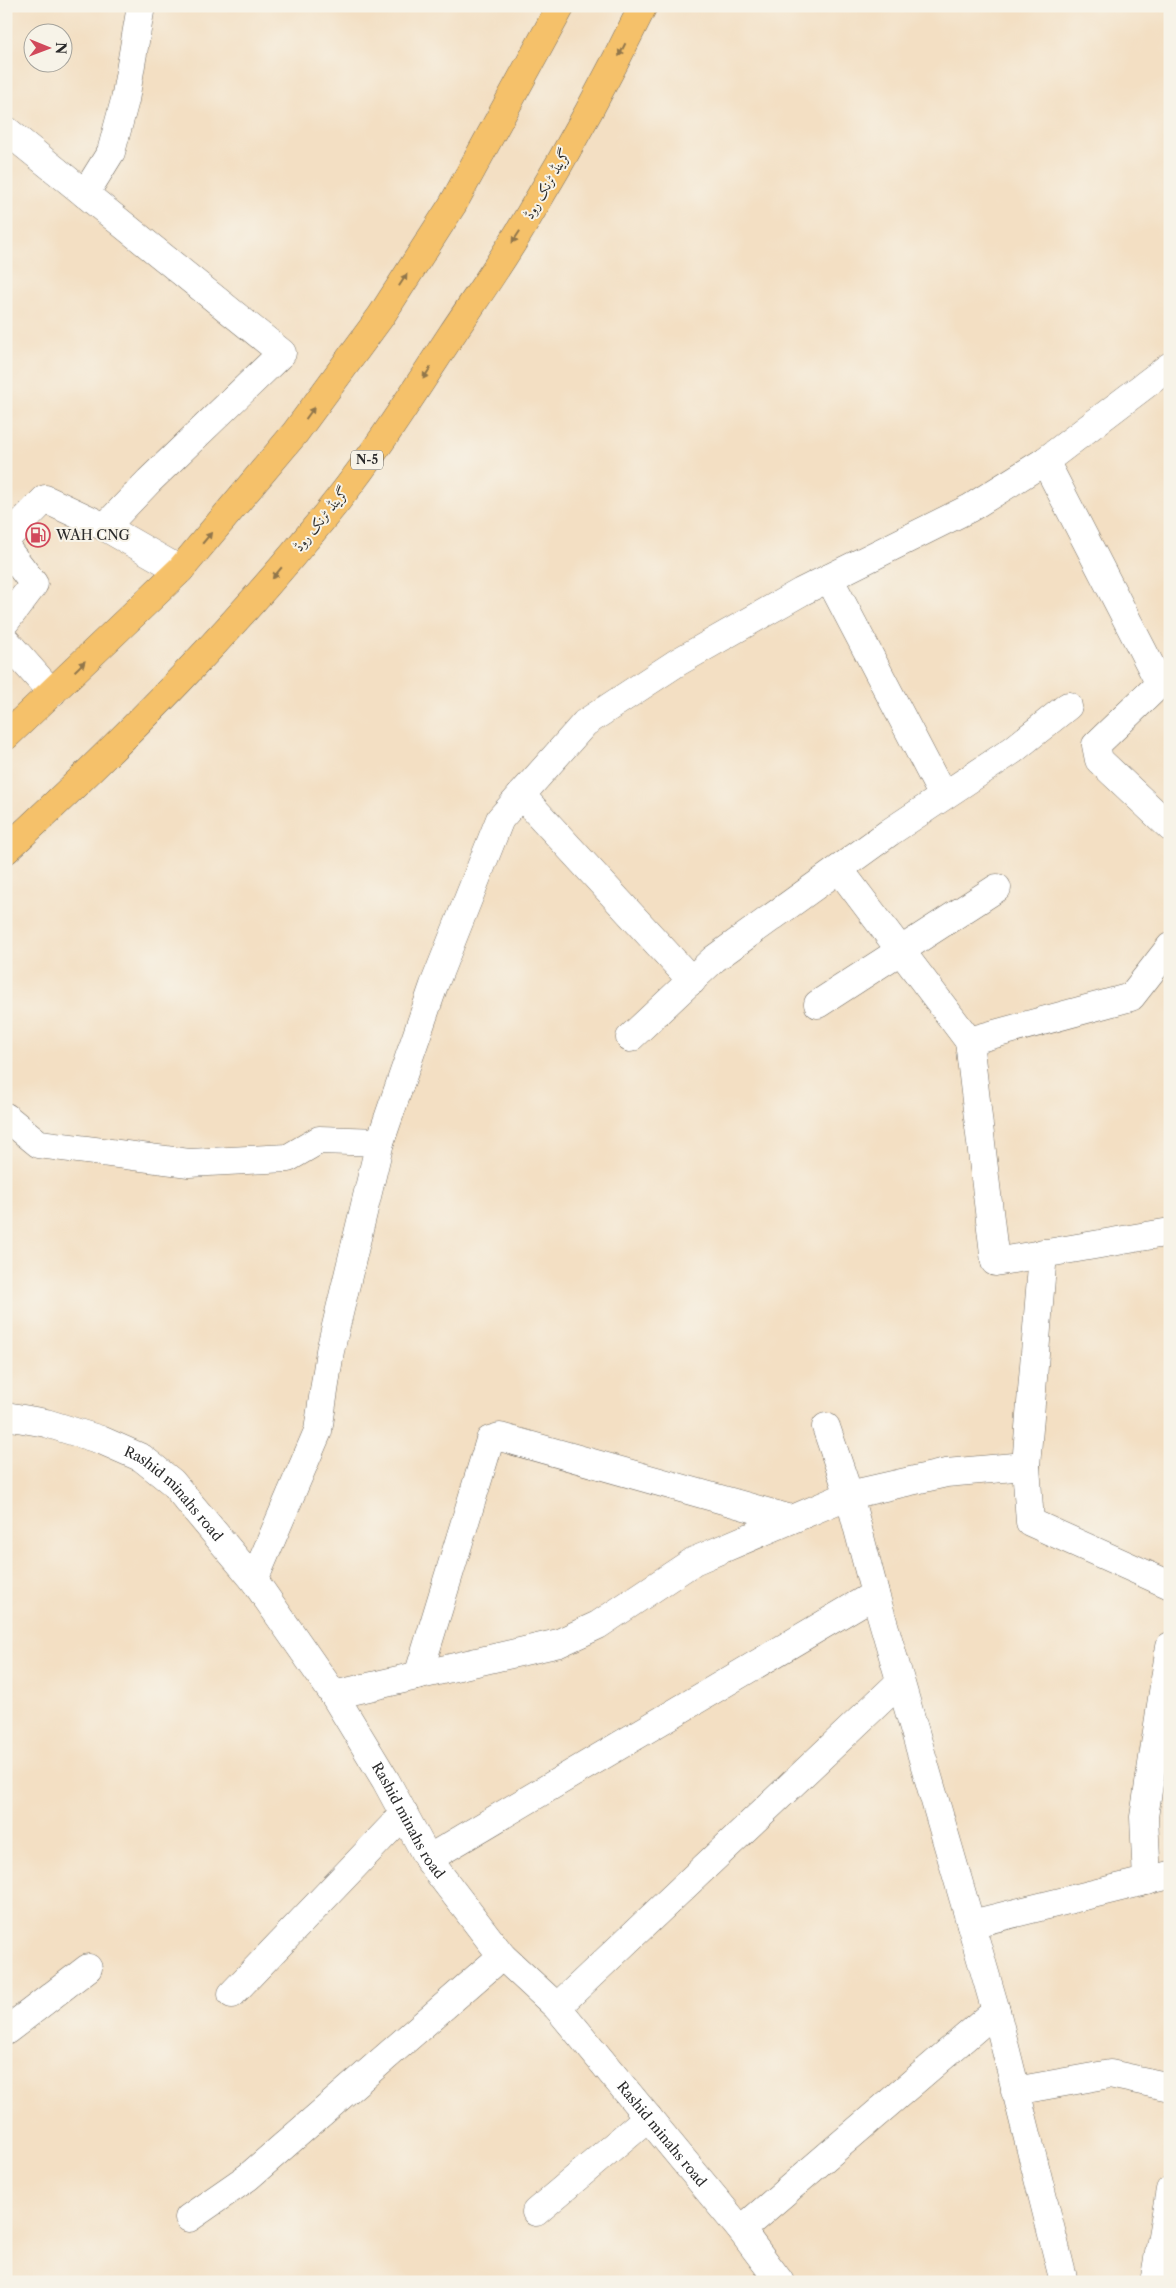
<svg xmlns="http://www.w3.org/2000/svg" width="1176" height="2288" font-family="'Libre Caslon Text',Amiri,serif">
  <style>
    .lines { fill: none; stroke-linecap: round; stroke-linejoin: round }
    .minor-casing { stroke: #716a60; stroke-width: 29 }
    .highway-casing { stroke: #716a60; stroke-width: 29 }
    .minor { stroke: #fff; stroke-width: 28 }
    .highway { stroke: #f5c16b; stroke-width: 28 }
    .oneway { fill: #90764b }
    .labels { text-anchor: middle; stroke-width: 4; stroke-linejoin: round; paint-order: stroke }
    .shield { fill: #f7f3e8; stroke: #686764; stroke-width: 1 }
    .shield-label { font-size: 12px; font-weight: bold; fill: #2b2b2b }
    .street-label { font-size: 14px; fill: #2b2b2b; stroke: #f7f3e8 }
    .poi-label { font-size: 14px; fill: #2b2b2b; stroke: #f7f3e8; text-anchor: start }
  </style>
  <rect width="100%" height="100%" fill="#f7f3e8"/>
  <filter id="ink" filterUnits="userSpaceOnUse"><feTurbulence type="fractalNoise" baseFrequency=".02" numOctaves="2"/><feDisplacementMap in="SourceGraphic" scale="10" xChannelSelector="R" yChannelSelector="G"/><feConvolveMatrix kernelMatrix="1 2 1 2 8 2 1 2 1" color-interpolation-filters="sRGB"/></filter>
  <filter id="wash" filterUnits="userSpaceOnUse"><feTurbulence type="fractalNoise" baseFrequency=".0096" numOctaves="4" result="noise"/><feDisplacementMap in="SourceGraphic" scale="20" xChannelSelector="R" yChannelSelector="G"/><feGaussianBlur stdDeviation="1.12" result="paint"/><feColorMatrix in="noise" values="0 0 0 0 0 0 0 0 0 0 0 0 0 0 0 0 0 1.4 0 .05"/><feComposite in="paint" operator="in"/></filter>
  <g filter="url(#wash)">
    <rect width="100%" height="100%" fill="#f3dfc3"/>
  </g>
  <g filter="url(#ink)">
    <g class="lines">
      <g class="minor-casing">
        <g id="minor">
          <path d="M6 130 282 353 149 481 105 527"/>
          <path d="M85 194 111 152 125 100 141 6"/>
          <path d="M1045 461 1160 684"/>
          <path d="M6 539 45 499 105 527 180 570"/>
          <path d="M6 548 34 584 6 621"/>
          <path d="M829 578 943 796"/>
          <path d="M6 641 52 693"/>
          <path d="M1170 674 1096 745 1099 760 1170 827"/>
          <path d="M521 795 692 981"/>
          <path d="M839 869 969 1041"/>
          <path d="M1170 947 1131 997 969 1041 995 1262 1170 1232"/>
          <path d="M818 1004 997 888"/>
          <path d="M630 1038 714 959 890 832 1013 750 1068 706"/>
          <path d="M6 1117 39 1144 189 1163 288 1158 319 1140 380 1142"/>
          <path id="s1" d="M6 1416 46 1423 101 1440 142 1458 172 1482 254 1580 334 1695 386 1781 428 1859 502 1956 557 2007 741 2230 780 2282"/>
          <path d="M826 1427 849 1495 875 1594 996 2011 1064 2282"/>
          <path d="M1026 1466 1043 1253"/>
          <path d="M254 1580 318 1431 330 1351 380 1142 434 985 500 819 585 723 678 662 801 592 970 508 1045 461 1170 366"/>
          <path d="M418 1676 490 1440 500 1437 791 1519"/>
          <path d="M334 1695 559 1643 598 1625 694 1561 849 1495 946 1473 1026 1466 1030 1522 1170 1585"/>
          <path d="M428 1859 875 1594"/>
          <path d="M1147 1881 1144 1817 1170 1646"/>
          <path d="M971 1924 1170 1875"/>
          <path d="M232 1994 404 1814"/>
          <path d="M557 2007 900 1682"/>
          <path d="M6 2031 88 1968"/>
          <path d="M1015 2091 1110 2074 1170 2087"/>
          <path d="M536 2212 648 2117"/>
          <path d="M189 2218 248 2177 502 1956"/>
          <path d="M741 2230 996 2011"/>
          <path d="M1154 2282 1170 2190"/>
        </g>
      </g>
      <g class="highway-casing">
        <path id="highway" d="M6 736 180 570 295 433 381 316 453 204 561 6
          M6 850C124 741 237 627 337 501 379 448 415 390 452 334 478 295 505 257 528 217 569 149 608 78 643 6"/>
      </g>
      <use href="#minor" class="minor"/>
      <use href="#highway" class="highway"/>
    </g>
    <defs><path id="oneway-solid" d="M-6-.8H1V-3.2L6.5 0L1 3.2V.8H-6Z" transform="scale(1.25)"/></defs>
    <g class="oneway">
      <use href="#oneway-solid" transform="translate(622 50) rotate(117)"/>
      <use href="#oneway-solid" transform="translate(516 237) rotate(123)"/>
      <use href="#oneway-solid" transform="translate(403 280) rotate(-57)"/>
      <use href="#oneway-solid" transform="translate(427 373) rotate(123)"/>
      <use href="#oneway-solid" transform="translate(310 413) rotate(-54)"/>
      <use href="#oneway-solid" transform="translate(207 538) rotate(-50)"/>
      <use href="#oneway-solid" transform="translate(277 573) rotate(130)"/>
      <use href="#oneway-solid" transform="translate(80 666) rotate(-44)"/>
    </g>
  </g>
  <defs>
    <g id="fuel-ring" transform="scale(1.25)"><circle r="9.5" fill="#f7f3e8" stroke="#d1495b" stroke-width="1.5"/><path d="M-5.5-6h7V0h2V4h1.3V-2.5L3-4.5l.8-.8L6-3V5H2.5V1h-1V6h-7ZM-4.2-4.7v3.2H.2V-4.7Z" fill="#d1495b"/></g>
  </defs>
  <g fill-rule="evenodd">
    <use href="#fuel-ring" x="38" y="535"/>
  </g>
  <g class="labels">
    <rect class="shield" x="351" y="450.5" width="32" height="19" rx="4"/>
    <g class="shield-label">
      <text x="367" y="464">N-5</text>
    </g>
    <g class="street-label">
      <text transform="translate(547 184) rotate(-60)" y="5">گرینڈ ٹرنک روڈ</text>
      <text transform="translate(321 519) rotate(-51)" y="5">گرینڈ ٹرنک روڈ</text>
      <text dy="5" stroke="none"><textPath href="#s1" startOffset="190">Rashid minahs road</textPath></text>
      <text dy="5" stroke="none"><textPath href="#s1" startOffset="595">Rashid minahs road</textPath></text>
      <text dy="5" stroke="none"><textPath href="#s1" startOffset="1000">Rashid minahs road</textPath></text>
    </g>
    <g class="poi-label">
      <text x="56" y="540">WAH CNG</text>
    </g>
  </g>
  <rect width="1176" height="2288" fill="none" stroke="#f7f3e8" stroke-width="25"/>
  <g transform="translate(48 48) rotate(91)"><circle r="24" fill="#f7f3e8" stroke="#a5a39c"/>
  <path d="M0-4L9 19L0 12L-9 19Z" fill="#d1495b"/>
  <text y="-8" font-size="14" font-weight="bold" text-anchor="middle" fill="#2b2b2b">N</text>
  </g>
</svg>
